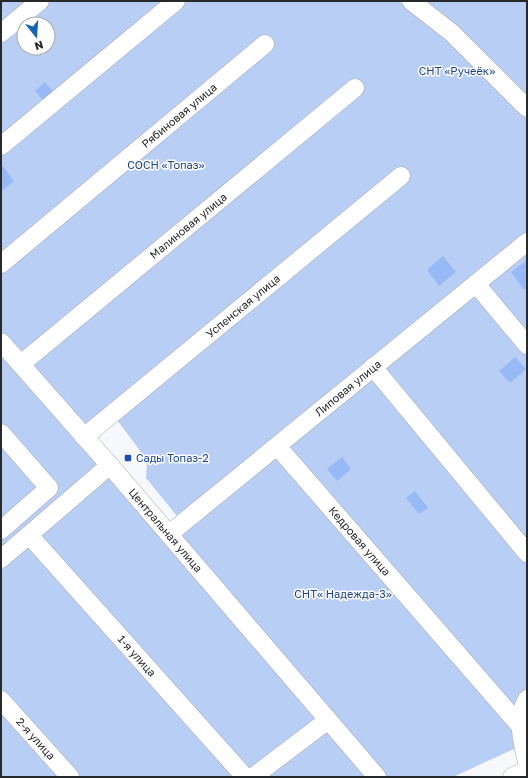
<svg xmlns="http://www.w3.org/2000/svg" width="528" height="778" font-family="'Golos Text',sans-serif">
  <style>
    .green { fill: #b8cef4; fill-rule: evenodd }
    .building { fill: #97b9f5 }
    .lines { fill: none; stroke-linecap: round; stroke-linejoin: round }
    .minor-casing { stroke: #a7a9ac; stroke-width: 19 }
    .minor { stroke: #fff; stroke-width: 18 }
    .transit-dot { fill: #1a4fb4; stroke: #fff; stroke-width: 1.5 }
    .labels { text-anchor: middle; stroke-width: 3; stroke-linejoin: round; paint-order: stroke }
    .park-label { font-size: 11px; fill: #1e4389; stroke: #fff }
    .street-label { font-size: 11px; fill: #28292a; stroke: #fff }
    .transit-label { font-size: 11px; fill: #164399; stroke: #fff; text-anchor: start }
  </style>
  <rect width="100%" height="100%" fill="#f6f8fc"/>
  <path class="green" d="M1 1H527V743L453 777H1ZM24 24H48V48H24ZM117 420 147 460 146 478 177 516 157 532 84 448Z"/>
  <path class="building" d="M45 82 55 94 45 102 35 91Z
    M1 164 14 181 1 192Z
    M443 256 456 272 439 286 427 270Z
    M527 260V288L524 290 511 272Z
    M515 357 526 369 510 383 499 371Z
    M342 457 351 469 337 481 327 469Z
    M415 491 428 508 419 514 406 498Z"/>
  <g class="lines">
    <g class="minor-casing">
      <g id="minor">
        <path d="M411 1 452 33 527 108"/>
        <path d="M1 33 40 1"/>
        <path d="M1 146 176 1"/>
        <path id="s1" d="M1 264 265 44"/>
        <path d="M476 284 527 345"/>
        <path id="s2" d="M1 342 113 469 377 777"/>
        <path id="s3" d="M21 364 355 88"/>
        <path d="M373 367 527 553"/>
        <path d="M1 433 49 488 1 530"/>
        <path id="s4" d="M84 437 401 176"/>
        <path id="s5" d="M277 446 521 727"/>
        <path id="s6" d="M169 534 527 242"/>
        <path id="s7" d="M29 535 245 777"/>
        <path d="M1 559 110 465"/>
        <path d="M527 699C516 718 522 742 527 762"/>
        <path id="s8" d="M1 700 70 777"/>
        <path d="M253 777 328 720"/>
        <path d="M512 777 527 770"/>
      </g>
    </g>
    <use href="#minor" class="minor"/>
  </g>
  <rect class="transit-dot" x="124" y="454" width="8" height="8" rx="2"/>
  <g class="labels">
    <g class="park-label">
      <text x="457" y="75">СНТ «Ручеёк»</text>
      <text x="166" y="169">СОСН «Топаз»</text>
      <text x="343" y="598">СНТ« Надежда-3»</text>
    </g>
    <g class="street-label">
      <text dy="4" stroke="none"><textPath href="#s1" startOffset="232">Рябиновая улица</textPath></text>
      <text dy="4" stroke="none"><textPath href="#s3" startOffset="217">Малиновая улица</textPath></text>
      <text dy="4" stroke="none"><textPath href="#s4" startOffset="206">Успенская улица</textPath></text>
      <text dy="4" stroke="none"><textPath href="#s6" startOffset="231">Липовая улица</textPath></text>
      <text dy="4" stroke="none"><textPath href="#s2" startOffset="250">Центральная улица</textPath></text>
      <text dy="4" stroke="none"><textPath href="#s5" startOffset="126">Кедровая улица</textPath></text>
      <text dy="4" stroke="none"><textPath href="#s7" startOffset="162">1-я улица</textPath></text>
      <text dy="4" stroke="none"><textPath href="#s8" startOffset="52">2-я улица</textPath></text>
    </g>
    <g class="transit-label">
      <text x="136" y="462">Сады Топаз-2</text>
    </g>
  </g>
  <rect width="528" height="778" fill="none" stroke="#28292a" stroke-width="4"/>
  <g transform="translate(36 36) rotate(163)"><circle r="19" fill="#ffffff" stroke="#a9a9aa"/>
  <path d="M0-3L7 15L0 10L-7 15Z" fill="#1364b2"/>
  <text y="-6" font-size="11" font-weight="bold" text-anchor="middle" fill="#28292a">N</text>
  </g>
</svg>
